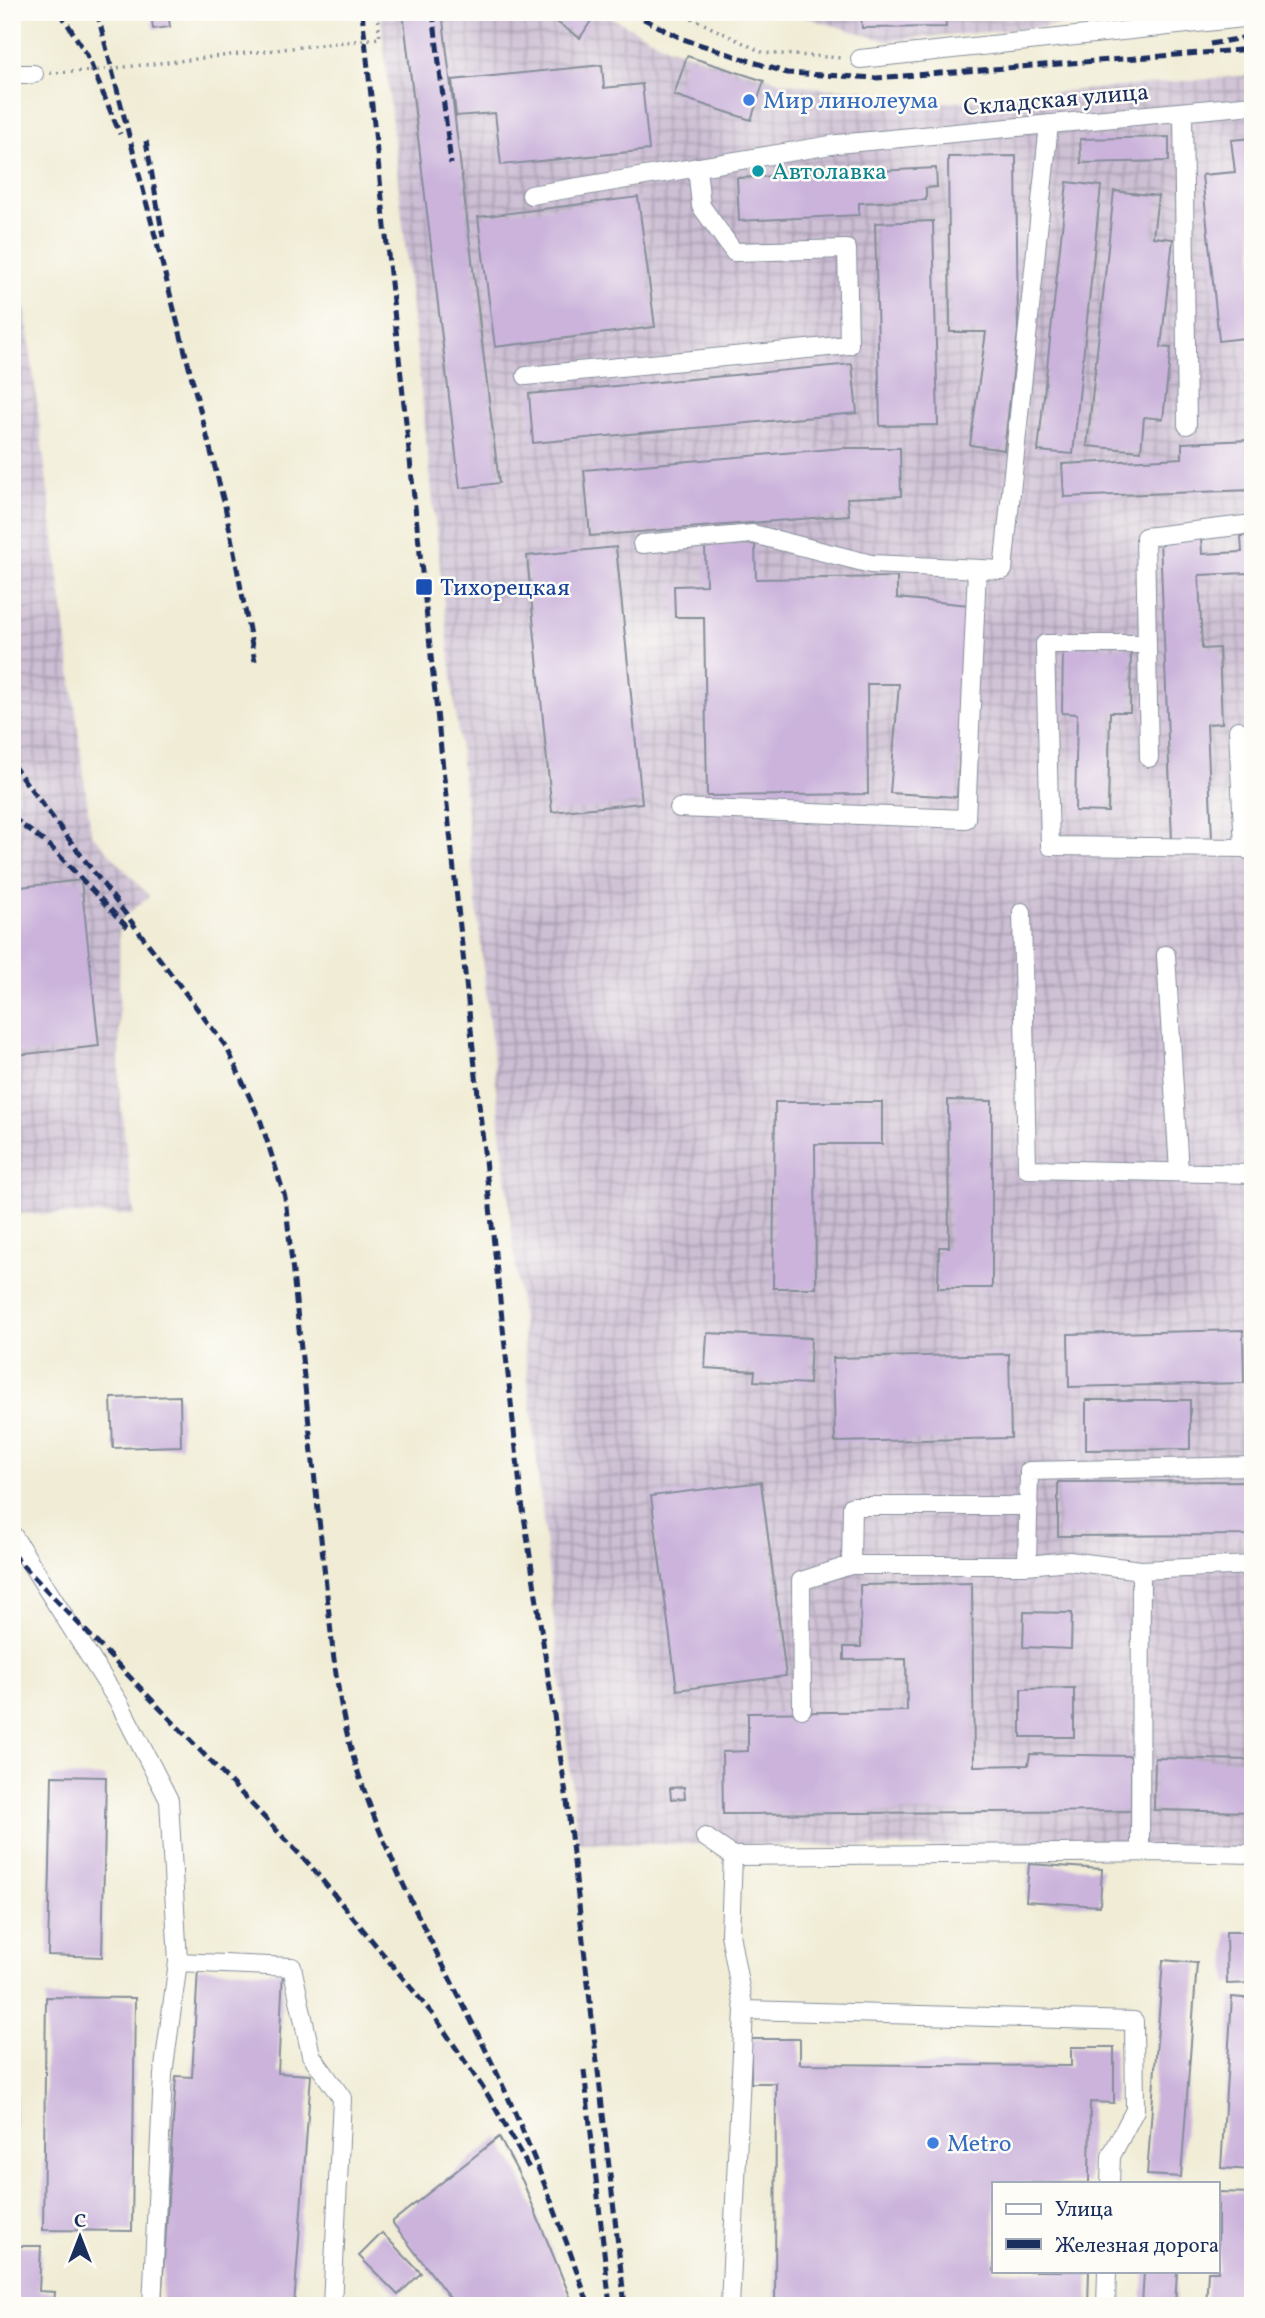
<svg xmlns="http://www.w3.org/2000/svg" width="1265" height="2318" font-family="Vollkorn,serif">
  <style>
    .industrial { fill: url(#industrial-grid) }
    .building { fill: #cbb3db }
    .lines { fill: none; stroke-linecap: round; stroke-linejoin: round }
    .minor-casing { stroke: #868e9a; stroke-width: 20 }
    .path { stroke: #868e9a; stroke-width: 3.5; stroke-dasharray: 2 5; stroke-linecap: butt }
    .minor { stroke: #fff; stroke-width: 18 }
    .rail { stroke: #1b2f5e; stroke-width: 5; stroke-dasharray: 10 5; stroke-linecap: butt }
    .path-bridge { stroke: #868e9a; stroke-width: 3.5; stroke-dasharray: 2 5; stroke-linecap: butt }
    .shop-dot { fill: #3f7fe0; stroke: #fdfcf7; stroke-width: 2.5 }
    .culture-dot { fill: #0f9aa8; stroke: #fdfcf7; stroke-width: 2.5 }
    .transit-dot { fill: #1a4fb4; stroke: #fdfcf7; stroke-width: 2.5 }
    .labels { text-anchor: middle; stroke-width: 5; stroke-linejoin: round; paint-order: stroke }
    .street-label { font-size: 24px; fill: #1b2f5e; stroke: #fdfcf7 }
    .shop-label { font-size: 24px; fill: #366cbe; stroke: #fdfcf7; text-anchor: start }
    .culture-label { font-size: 24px; fill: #0d838f; stroke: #fdfcf7; text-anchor: start }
    .transit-label { font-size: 24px; fill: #164399; stroke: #fdfcf7; text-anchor: start }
  </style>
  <defs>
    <pattern id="industrial-grid" width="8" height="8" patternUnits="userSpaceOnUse" patternTransform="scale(1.75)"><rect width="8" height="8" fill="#ccbed3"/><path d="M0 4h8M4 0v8" fill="none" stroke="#a59bae"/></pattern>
  </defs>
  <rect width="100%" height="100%" fill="#fdfcf7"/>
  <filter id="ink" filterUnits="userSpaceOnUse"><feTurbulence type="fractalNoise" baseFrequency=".0143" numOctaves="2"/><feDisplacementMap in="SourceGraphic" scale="14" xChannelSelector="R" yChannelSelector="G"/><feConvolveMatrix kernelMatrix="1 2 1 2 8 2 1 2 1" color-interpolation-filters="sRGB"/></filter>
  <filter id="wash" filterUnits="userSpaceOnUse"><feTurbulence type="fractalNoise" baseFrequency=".00686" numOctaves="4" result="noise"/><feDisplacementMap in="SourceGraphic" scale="28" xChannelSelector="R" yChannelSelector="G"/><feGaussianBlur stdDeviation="1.57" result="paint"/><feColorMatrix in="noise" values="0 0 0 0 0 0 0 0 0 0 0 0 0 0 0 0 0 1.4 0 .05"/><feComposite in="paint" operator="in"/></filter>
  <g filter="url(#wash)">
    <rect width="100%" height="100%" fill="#f0ecd5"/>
    <path class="industrial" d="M380 12H601L669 48 783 82 830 89H865L866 109 1253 75V1851L578 1843Z
      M787 12H1209L887 41Z
      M12 203 91 833 149 896 119 921V1088L134 1215 12 1214Z"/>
    <g id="blocks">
      <path class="building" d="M151 12H168L170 27 153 29Z
        M403 12H442L499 483 460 488Z
        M542 12H595L596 13 580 38Z
        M861 12H945L946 27 862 28Z
        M687 56 764 81 751 120 674 95Z
        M602 65 604 88 642 84 649 150 501 165 495 113 456 116 452 80Z
        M1169 137V161L1081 163 1080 139Z
        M1253 138V337L1219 341 1202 175 1235 172 1231 140Z
        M1016 156 1018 332 1004 450 970 445 986 332H950L948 157Z
        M936 168 937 187 926 188V200L859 203V215L739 221 737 178Z
        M1067 182 1101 186 1073 454 1038 451Z
        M1114 191 1158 196 1153 237 1173 239 1161 347 1171 348 1163 419 1144 417 1141 451 1087 446Z
        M638 197 655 327 495 347 478 217Z
        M933 221 938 425 880 426 875 223Z
        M1245 344H1253V490L1064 497 1062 464 1182 458V443L1250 440Z
        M852 364 857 413 533 443 529 394Z
        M843 448H900L901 496 847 498 849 515 590 536 584 470Z
        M1253 535V601L1249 573 1199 575 1202 649 1219 648 1222 723 1207 724 1212 839 1172 840 1160 540 1201 538 1202 554 1242 552 1241 536Z
        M755 544 756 579 897 577V598L969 605 957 797 890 793 899 684H867L868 794 707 796 704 617H675L674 586 706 585 705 545Z
        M616 547 642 803 552 812 527 556Z
        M1063 647 1131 648 1130 712H1110L1108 812 1075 811 1077 714 1062 713Z
        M81 880 99 1046 17 1055 12 1007V888Z
        M948 1100 992 1101V1288H938L939 1247H949Z
        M775 1102H882V1144H815L816 1288H773Z
        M1243 1330 1244 1383 1069 1387 1068 1334Z
        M707 1333 811 1338 809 1384 754 1381 755 1371 705 1368Z
        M1009 1354 1011 1438 835 1442 833 1358Z
        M180 1396 181 1446 113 1448 111 1398Z
        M1086 1400H1190V1449L1086 1450Z
        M1253 1481V1535L1058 1536V1482Z
        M761 1482 786 1676 677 1690 651 1496Z
        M972 1583 974 1766 1028 1765 1030 1754 1131 1756V1811L723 1814 722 1752 748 1751V1713L907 1711 906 1659 844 1660V1647H861L860 1585Z
        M1024 1612 1072 1613 1071 1649 1023 1647Z
        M1074 1688V1737H1021V1689Z
        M1155 1758 1253 1760V1812L1154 1810Z
        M52 1776 106 1777 102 1957 48 1955Z
        M684 1787 685 1798 671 1799 670 1788Z
        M1029 1864 1102 1869 1100 1906 1026 1901Z
        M1226 1932H1253V1983L1227 1984Z
        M1163 1960 1197 1963 1181 2177 1147 2175Z
        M198 1968 283 1972 278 2073 311 2075 294 2306H161L176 2076 192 2077Z
        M46 1997 135 1998 132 2231 43 2230Z
        M1232 1997 1253 1999V2170L1221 2168Z
        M12 2005H17L15 2150H12Z
        M751 2039H800V2064L1071 2066V2047H1114V2103L1090 2102 1089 2183H994V2271H1089L1088 2306H775L776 2083H751Z
        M499 2137 523 2182 574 2306H456L392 2222Z
        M1218 2192 1253 2193V2306H1206L1208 2271H1218Z
        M382 2233 421 2273 398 2295 359 2256Z
        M12 2246H41L39 2291 55 2292 54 2306H12Z
        M1144 2271H1177L1175 2306H1142Z"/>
    </g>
  </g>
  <g filter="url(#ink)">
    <use href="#blocks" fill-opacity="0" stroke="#868e9a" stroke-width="2"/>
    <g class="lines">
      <g class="minor-casing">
        <path id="minor" d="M860 59 1253 17
          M12 74H34
          M1183 112 1187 425
          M531 195 837 144 1253 105
          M526 376 849 345 847 249 734 252 701 206 697 167
          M642 544 753 534 871 564 1003 570 1049 124
          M1147 644H1045L1050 846 1244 848
          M1238 730 1244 848 1253 852
          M1149 758 1145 537 1253 524
          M679 808 966 819 977 569
          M1022 912 1027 1169 1253 1174
          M1166 955 1179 1172
          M12 1534 119 1703 169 1800 178 1962 292 1967 311 2055 342 2098 332 2306
          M851 1565 852 1506H1029
          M1027 1565 1069 1561 1141 1570 1253 1565
          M802 1709 801 1581 851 1565H1027L1029 1471 1253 1466
          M705 1837 733 1856 1170 1852 1253 1854
          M1140 1852 1141 1570
          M744 2010 1134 2021 1135 2110 1111 2156 1110 2183
          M152 2306 163 2075 178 1962
          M730 2306 744 2010 730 1934 733 1856
          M1106 2306 1107 2271"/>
      </g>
      <path class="path" d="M679 12 764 53 843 58
        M50 73 90 71"/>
      <use href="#minor" class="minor"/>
      <path class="rail" d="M60 12 87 55 120 134
        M97 12 225 506 255 661
        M362 12 521 1496 567 1801 625 2306
        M433 12 451 164
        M630 12 683 39 787 73 876 78 1253 49
        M1210 44 1253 36
        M146 141 163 237
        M12 764 227 1048 261 1122 285 1197 333 1652C338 1690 344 1729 356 1766 391 1876 453 1979 502 2084 535 2156 563 2230 589 2306
        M12 817 51 847 128 928
        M12 1554 308 1863 435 2017 489 2097 529 2168
        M584 2070 610 2306"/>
      <path class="path-bridge" d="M90 71 380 38 377 12"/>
    </g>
  </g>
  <g class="shop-dot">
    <circle cx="749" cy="100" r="7"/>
    <circle cx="933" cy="2143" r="7"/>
  </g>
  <circle class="culture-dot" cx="758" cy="171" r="7"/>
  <rect class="transit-dot" x="415" y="578" width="18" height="18" rx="3.5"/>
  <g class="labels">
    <g class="street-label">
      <text transform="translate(1056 99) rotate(-5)" y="8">Складская улица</text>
    </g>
    <g class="shop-label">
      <text x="763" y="108">Мир линолеума</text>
      <text x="947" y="2151">Metro</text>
    </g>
    <g class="culture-label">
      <text x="772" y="179">Автолавка</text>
    </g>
    <g class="transit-label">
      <text x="440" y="595">Тихорецкая</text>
    </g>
  </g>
  <rect width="1265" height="2318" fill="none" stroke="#fdfcf7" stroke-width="42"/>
  <rect x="992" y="2182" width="228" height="91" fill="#fdfcf7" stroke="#a3aaba" stroke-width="2"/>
  <rect x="1006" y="2204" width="35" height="10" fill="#ffffff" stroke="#a3aaba" stroke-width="2"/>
  <text x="1055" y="2216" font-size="21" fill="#1b2f5e">Улица</text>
  <rect x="1006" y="2239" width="35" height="10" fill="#1b2f5e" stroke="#a3aaba" stroke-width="2"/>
  <text x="1055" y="2252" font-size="21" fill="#1b2f5e">Железная дорога</text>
  <g transform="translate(80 2237)" stroke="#fdfcf7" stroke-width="5" paint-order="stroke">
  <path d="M0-5L12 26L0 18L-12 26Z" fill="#1b2f5e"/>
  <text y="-10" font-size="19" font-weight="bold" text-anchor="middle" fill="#1b2f5e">С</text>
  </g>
</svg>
